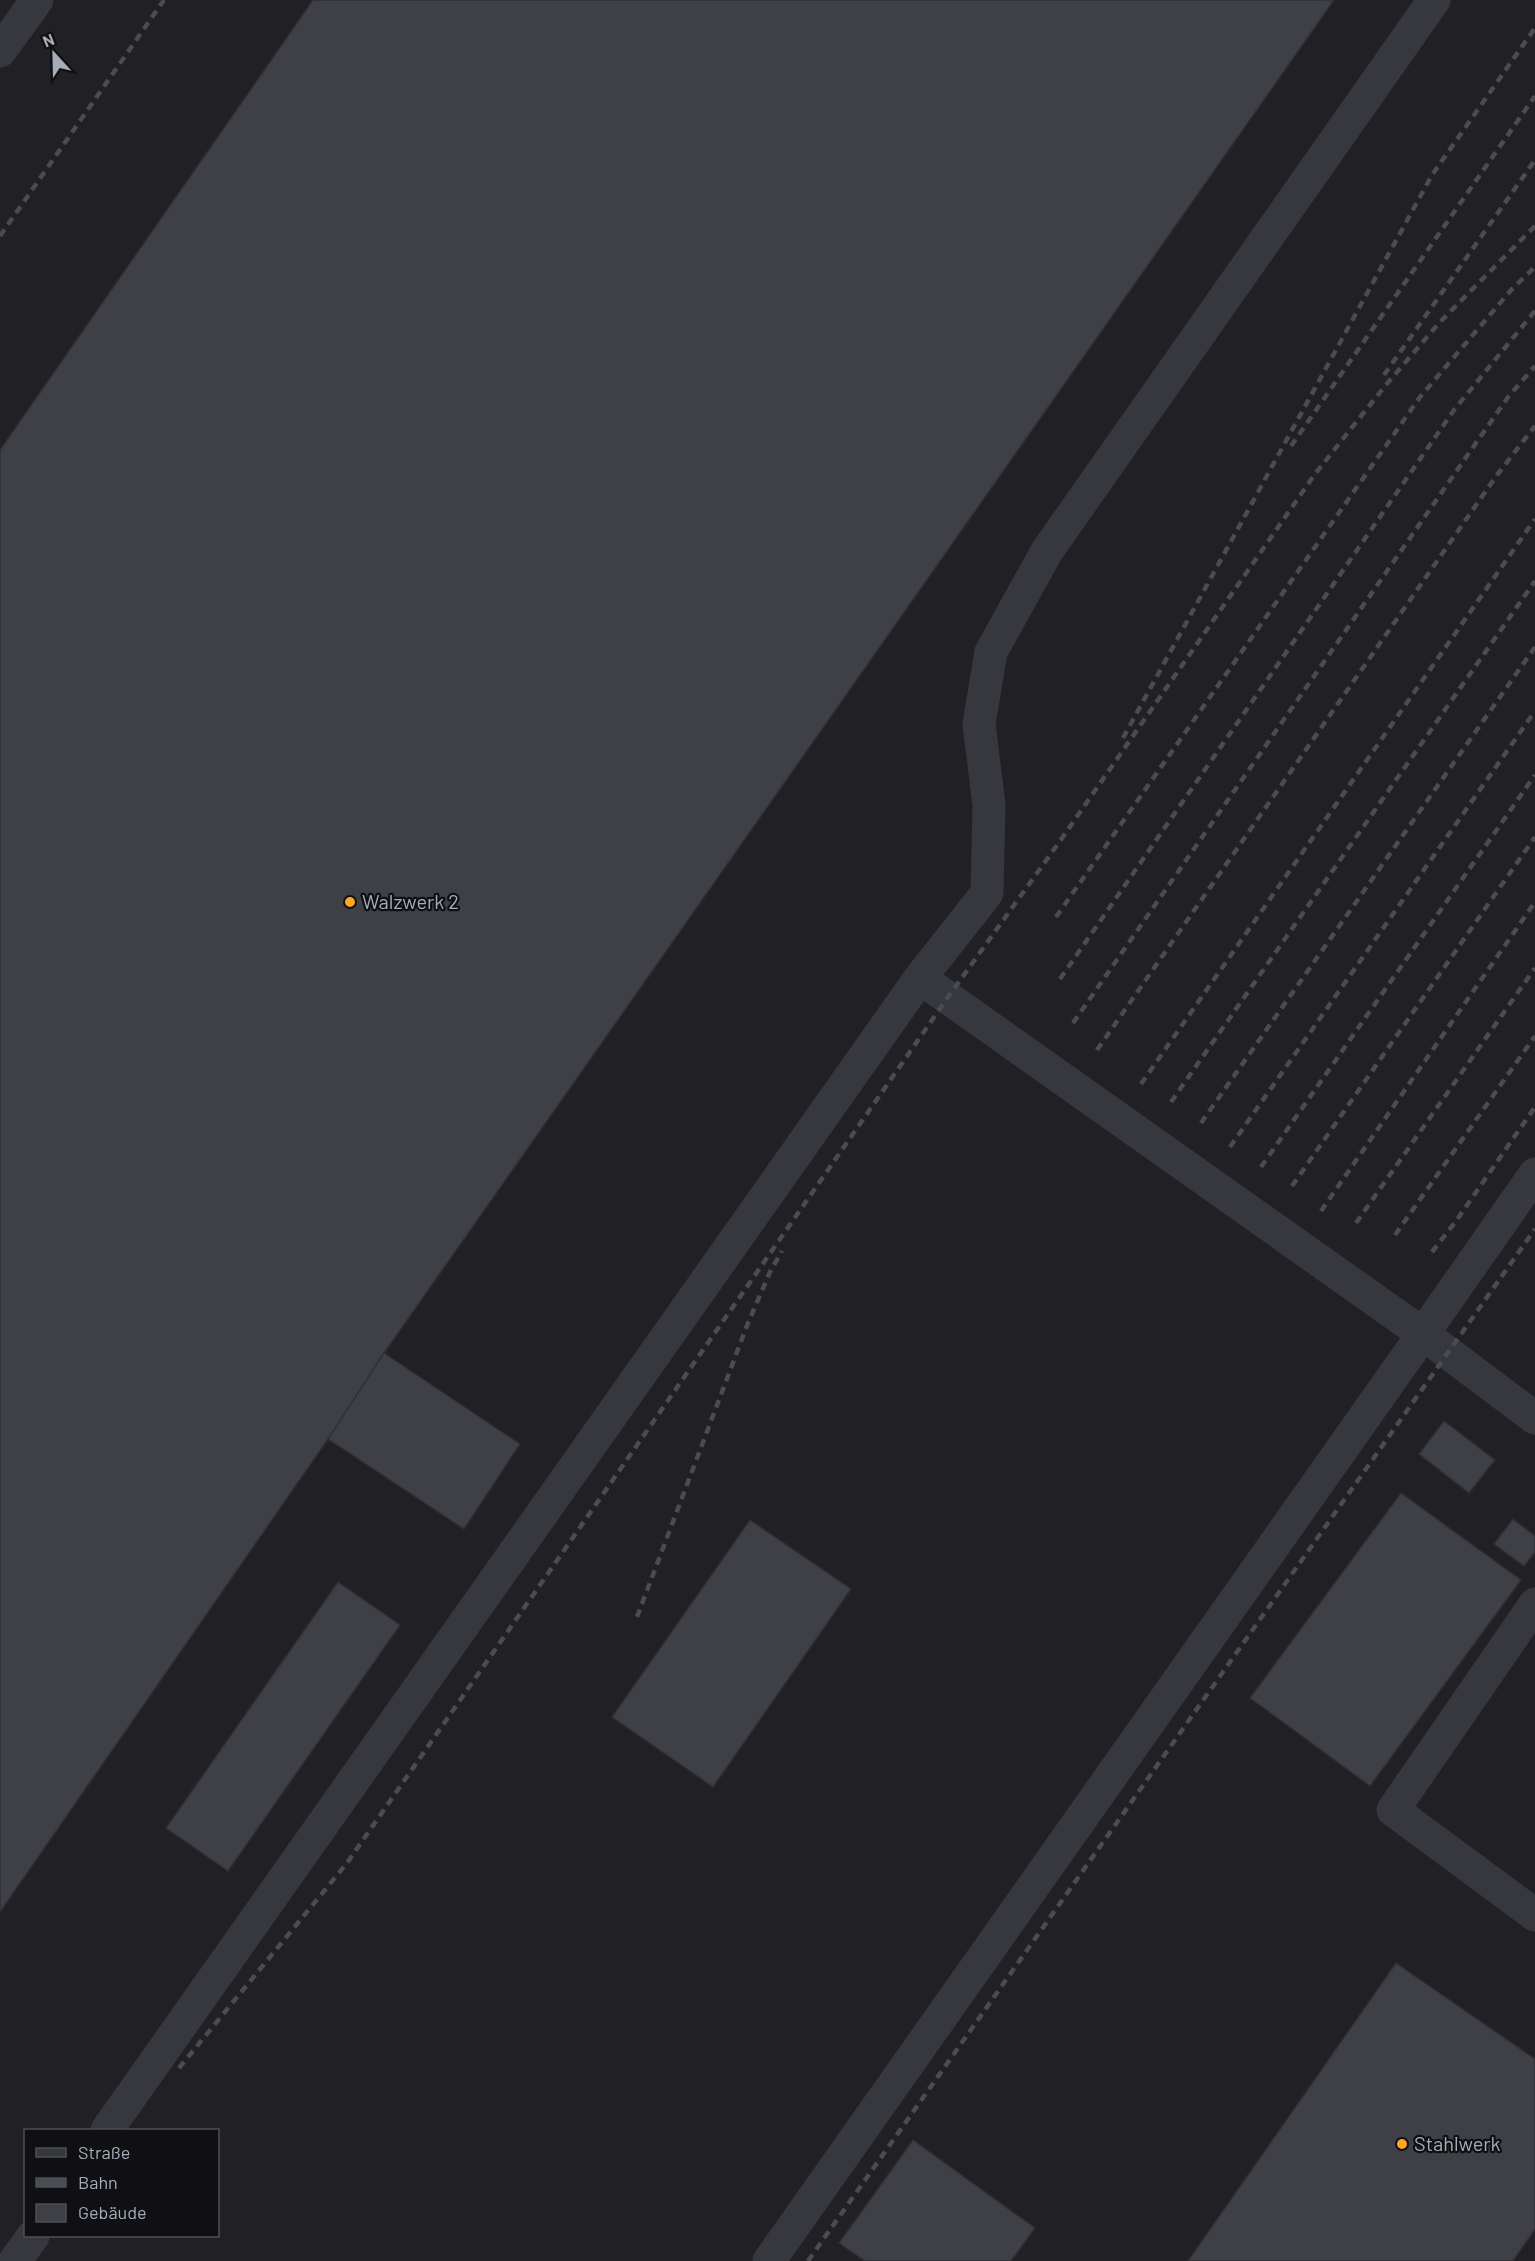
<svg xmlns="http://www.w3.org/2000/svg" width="1535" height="2261" font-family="Barlow,sans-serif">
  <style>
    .built { fill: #212125; fill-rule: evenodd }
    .building { fill: #3f4045; stroke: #2f2f34; stroke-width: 1.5 }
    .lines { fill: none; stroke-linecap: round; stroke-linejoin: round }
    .minor { stroke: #36383d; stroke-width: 33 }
    .rail { stroke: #494c52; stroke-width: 4.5; stroke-dasharray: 8 6; stroke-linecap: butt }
    .poi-dot { fill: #ffa526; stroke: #101013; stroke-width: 2 }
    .labels { text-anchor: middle; stroke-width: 4.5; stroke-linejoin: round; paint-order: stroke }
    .poi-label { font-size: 20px; fill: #a6adb9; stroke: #101013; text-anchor: start }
  </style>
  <rect width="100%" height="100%" fill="#151518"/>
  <path class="built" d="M0 0H1535V2261H0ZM26 2130H218V2236H26Z"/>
  <path class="building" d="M313 0H1334L384 1353 328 1439 0 1912V450Z
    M384 1353 520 1444 464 1529 328 1439Z
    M1444 1421 1495 1460 1469 1493 1419 1454Z
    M1401 1493 1521 1580 1370 1786 1250 1698Z
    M1513 1519 1535 1536V1552L1524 1566 1494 1544Z
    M750 1520 851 1589 713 1787 612 1717Z
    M338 1582 400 1625 228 1871 166 1828Z
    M1396 1963 1535 2059V2229L1513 2261H1188Z
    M913 2140 1035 2228 1011 2261H865L839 2243Z"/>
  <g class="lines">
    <path class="minor" d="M0 51 37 0
      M920 978 1423 1334 1535 1174
      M1535 1604 1393 1810 1535 1915
      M107 2130 920 978 987 893 989 805 979 724 991 652 1047 551 1434 0
      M15 2261 33 2236
      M769 2261 1423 1334 1535 1418"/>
    <path class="rail" d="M0 236 164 0
      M1384 375 1535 160
      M1291 446 1535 96
      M1123 738 1432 175 1535 28
      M1056 917 1420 397 1512 289 1535 267
      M1060 979 1454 410 1535 311
      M1073 1023 1508 397 1535 366
      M1097 1050 1497 475 1535 426
      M1141 1084 1535 519
      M1171 1102 1535 581
      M1201 1123 1535 647
      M1230 1147 1535 711
      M1261 1167 1535 775
      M1292 1186 1535 837
      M1321 1211 1535 902
      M1356 1223 1535 968
      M1395 1235 1535 1036
      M1432 1252 1456 1221 1535 1107
      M637 1617 748 1323 770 1272 782 1251
      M179 2068 347 1863 948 997 1060 841 1315 474 1385 386 1440 322 1535 226
      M808 2261 1535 1229"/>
  </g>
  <g class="poi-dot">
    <circle cx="350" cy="902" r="6"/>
    <circle cx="1402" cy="2144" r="6"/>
  </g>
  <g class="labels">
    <g class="poi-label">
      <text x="362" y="909">Walzwerk 2</text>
      <text x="1414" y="2151">Stahlwerk</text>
    </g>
  </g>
  <rect x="24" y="2129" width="195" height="108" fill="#101013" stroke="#4c4f55" stroke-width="1.5"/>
  <rect x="36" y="2148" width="30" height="9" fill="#36383d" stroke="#4c4f55" stroke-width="1.5"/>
  <text x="78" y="2159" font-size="18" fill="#a6adb9">Straße</text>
  <rect x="36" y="2178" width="30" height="9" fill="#494c52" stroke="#4c4f55" stroke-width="1.5"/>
  <text x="78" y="2189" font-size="18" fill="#a6adb9">Bahn</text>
  <rect x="36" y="2204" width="30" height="18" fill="#3f4045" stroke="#4c4f55" stroke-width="1.5"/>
  <text x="78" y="2219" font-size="18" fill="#a6adb9">Gebäude</text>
  <g transform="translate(54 54) rotate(338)" stroke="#101013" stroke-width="4.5" paint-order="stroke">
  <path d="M0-4.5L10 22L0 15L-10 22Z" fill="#a6adb9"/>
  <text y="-9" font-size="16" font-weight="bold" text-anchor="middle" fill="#a6adb9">N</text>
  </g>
</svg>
